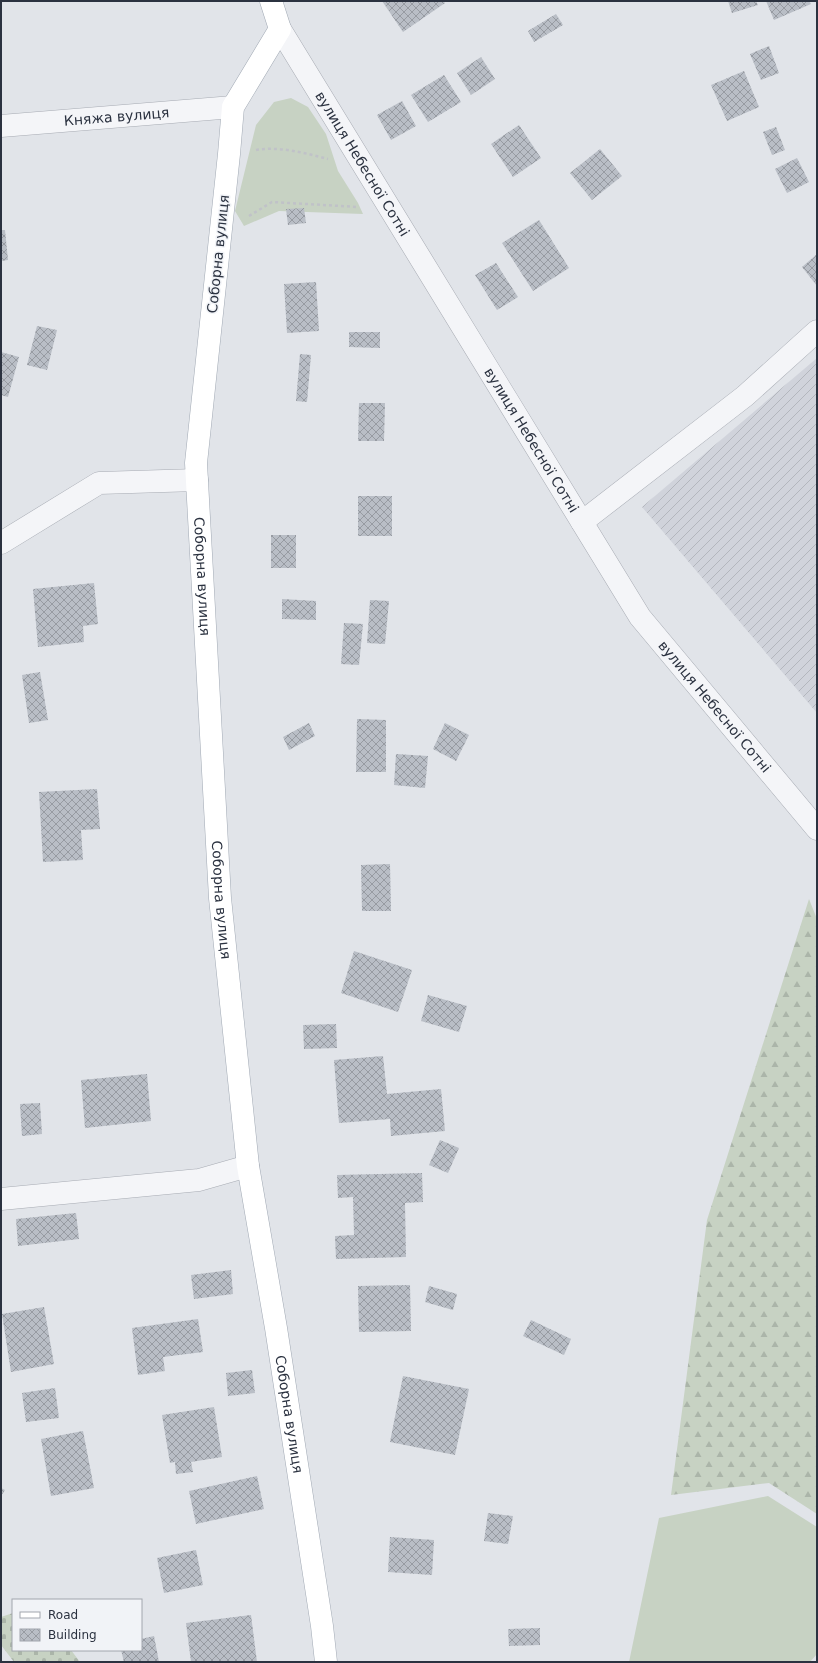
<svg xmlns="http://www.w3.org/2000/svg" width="818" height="1663" font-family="'DejaVu Sans',sans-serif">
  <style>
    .industrial { fill: url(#industrial-furrows) }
    .grass { fill: #c7d2c3 }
    .forest { fill: url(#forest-firs) }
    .cemetery { fill: url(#cemetery-stones) }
    .building { fill: url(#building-cross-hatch) }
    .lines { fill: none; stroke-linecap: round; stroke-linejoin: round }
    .minor-casing { stroke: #a7abb3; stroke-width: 23 }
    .major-casing { stroke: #a1a9b4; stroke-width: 23 }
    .path { stroke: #c0c2c8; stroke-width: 2.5; stroke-dasharray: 3 3; stroke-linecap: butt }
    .minor { stroke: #f4f5f8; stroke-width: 22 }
    .major { stroke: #fff; stroke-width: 22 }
    .labels { text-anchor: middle; stroke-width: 3; stroke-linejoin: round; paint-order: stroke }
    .street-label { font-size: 14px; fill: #2b3240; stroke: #f1f3f7 }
  </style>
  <defs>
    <pattern id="industrial-furrows" width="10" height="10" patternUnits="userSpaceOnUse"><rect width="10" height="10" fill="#d0d3db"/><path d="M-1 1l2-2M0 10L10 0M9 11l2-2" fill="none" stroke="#b3b6bd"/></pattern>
    <pattern id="forest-firs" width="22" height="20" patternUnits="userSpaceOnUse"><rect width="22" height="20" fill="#c7d2c3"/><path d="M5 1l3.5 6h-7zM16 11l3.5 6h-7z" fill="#abb5a9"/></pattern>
    <pattern id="cemetery-stones" width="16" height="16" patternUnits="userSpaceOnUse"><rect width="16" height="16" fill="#c7d2c3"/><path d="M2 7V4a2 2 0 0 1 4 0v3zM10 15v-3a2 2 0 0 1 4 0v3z" fill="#abb5a9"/></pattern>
    <pattern id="building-cross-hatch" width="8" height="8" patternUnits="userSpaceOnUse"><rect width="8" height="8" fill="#b9bec6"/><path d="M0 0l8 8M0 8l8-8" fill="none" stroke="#979ba2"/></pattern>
  </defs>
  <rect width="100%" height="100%" fill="#e1e4e9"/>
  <path class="industrial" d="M817 358V713L642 507Z"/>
  <path class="grass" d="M291 98 308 107 326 134 338 171 358 203 363 214 279 211 244 226 235 211 256 125 274 102Z
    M768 1496 817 1527V1654L810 1662H629L659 1518Z"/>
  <path class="forest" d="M809 899 817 919V1514L769 1483 671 1495 707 1220Z"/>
  <path class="cemetery" d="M13 1613V1650H71L80 1662H14L1 1645V1617Z"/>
  <path class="building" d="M382 1H443L445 3 403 32Z
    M728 1H756L758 5 732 13Z
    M766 1H809L811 4 774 20Z
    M556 14 563 25 534 42 528 31Z
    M769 46 779 73 761 80 750 54Z
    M481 57 495 79 471 95 457 73Z
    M744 71 759 107 727 121 711 85Z
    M444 75 461 102 428 122 411 95Z
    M402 101 416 126 391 140 377 115Z
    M519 125 541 158 513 177 491 144Z
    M776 127 785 150 772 155 763 132Z
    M600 149 622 176 592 200 570 173Z
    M797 158 809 182 787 193 775 169Z
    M304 208 306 223 288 225 286 209Z
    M539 220 569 268 533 291 502 243Z
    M1 230H5L8 260 1 261Z
    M817 254V286L802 267Z
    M496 263 518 297 497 310 475 275Z
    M316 282 319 331 287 333 284 284Z
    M37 326 57 330 47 370 27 365Z
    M349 332H380V348L349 347Z
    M1 352 19 357 8 397 1 395Z
    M300 354 311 355 307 402 296 401Z
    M359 403H385L384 441H358Z
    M358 496H392V536H358Z
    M271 535H296V568H271Z
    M94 583 98 624 83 626 84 642 38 647 33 589Z
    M282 599 316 601V620L282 619Z
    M370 600 389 601 385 644 367 643Z
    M344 623 363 624 359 665 341 664Z
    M40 672 48 720 29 723 22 675Z
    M357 719 386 720V772H356Z
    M309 723 315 736 289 750 283 737Z
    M445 723 469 735 456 761 433 749Z
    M396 754 428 756 425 788 394 785Z
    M97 789 100 829 81 830 83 860 43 862 39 792Z
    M390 864 391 911H362L361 865Z
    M354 951 412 970 398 1012 341 993Z
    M428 995 467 1006 459 1032 421 1021Z
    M336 1024 337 1048 304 1049 303 1025Z
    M383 1056 387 1094 441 1089 445 1131 391 1136 390 1119 339 1123 334 1060Z
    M147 1074 151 1121 85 1128 81 1080Z
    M40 1103 42 1134 22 1136 20 1104Z
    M440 1140 459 1148 448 1173 429 1165Z
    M422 1173 423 1202 405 1203 406 1257 336 1259 335 1236 354 1235 353 1197 338 1198 337 1175Z
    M76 1213 79 1239 18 1246 16 1219Z
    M231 1270 233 1294 194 1299 191 1275Z
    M410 1285 411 1331 359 1332 358 1286Z
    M429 1286 457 1294 453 1310 425 1302Z
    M44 1307 54 1364 11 1372 2 1314Z
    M198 1319 203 1352 163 1357 165 1371 138 1375 132 1328Z
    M531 1320 571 1339 564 1355 523 1336Z
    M252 1370 255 1393 228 1396 226 1373Z
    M403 1376 469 1389 455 1455 390 1442Z
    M55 1388 59 1418 26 1422 22 1393Z
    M214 1407 222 1457 191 1462 193 1472 176 1474 175 1462 170 1463 162 1415Z
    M83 1431 94 1488 51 1496 41 1439Z
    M257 1476 264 1509 196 1524 189 1491Z
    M1 1488 5 1490 1 1496Z
    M488 1513 513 1516 508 1544 484 1541Z
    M390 1537 434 1540 432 1575 388 1572Z
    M196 1550 203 1585 164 1593 157 1558Z
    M251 1615 257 1662H191L186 1623Z
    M540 1628V1645L509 1646 508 1629Z
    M154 1636 159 1662H124L121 1650H141V1639Z"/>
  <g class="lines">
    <g class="minor-casing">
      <g id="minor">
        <path id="s1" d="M280 29 640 617 817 829"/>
        <path id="s2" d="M1 126 233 107"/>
        <path d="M582 522 745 396 817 331"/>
        <path d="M1 543 99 483 197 480"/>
        <path d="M1 1199 199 1180 248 1166"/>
      </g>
    </g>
    <g class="major-casing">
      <g id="major">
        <path id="s3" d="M271 1 280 29 233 107 229 154 196 463 220 898 248 1166 276 1328 322 1626 326 1662"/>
      </g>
    </g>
    <path class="path" d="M256 150C279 146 305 153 328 159
      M249 216 272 202 358 207"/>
    <use href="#minor" class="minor"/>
    <use href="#major" class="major"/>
  </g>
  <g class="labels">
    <g class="street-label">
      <text dy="5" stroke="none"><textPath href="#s2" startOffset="116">Княжа вулиця</textPath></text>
      <text dy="5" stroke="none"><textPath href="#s1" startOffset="158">вулиця Небесної Сотні</textPath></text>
      <text transform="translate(218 254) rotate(-84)" y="5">Соборна вулиця</text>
      <text dy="5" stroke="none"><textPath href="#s1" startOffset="482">вулиця Небесної Сотні</textPath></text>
      <text dy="5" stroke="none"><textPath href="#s3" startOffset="592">Соборна вулиця</textPath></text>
      <text dy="5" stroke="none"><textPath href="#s1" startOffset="806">вулиця Небесної Сотні</textPath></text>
      <text dy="5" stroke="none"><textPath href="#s3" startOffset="916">Соборна вулиця</textPath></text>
      <text dy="5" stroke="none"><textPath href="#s3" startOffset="1435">Соборна вулиця</textPath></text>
    </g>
  </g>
  <rect width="818" height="1663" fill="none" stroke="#2b3240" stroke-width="4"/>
  <rect x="12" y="1599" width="130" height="52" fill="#f1f3f7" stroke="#a2a6ae"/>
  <rect x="20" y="1612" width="20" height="6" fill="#ffffff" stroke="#a2a6ae"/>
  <text x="48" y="1619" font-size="12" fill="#2b3240">Road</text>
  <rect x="20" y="1629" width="20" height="12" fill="url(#building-cross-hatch)" stroke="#a2a6ae"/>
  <text x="48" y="1639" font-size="12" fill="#2b3240">Building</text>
</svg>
